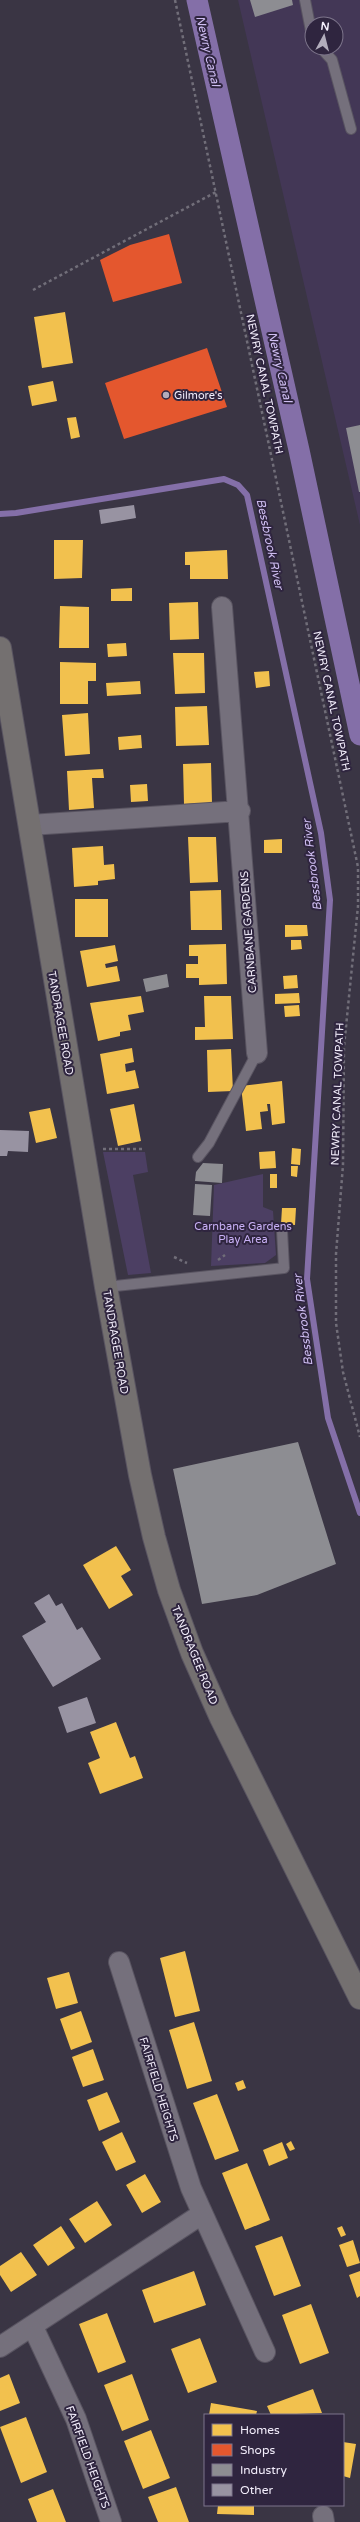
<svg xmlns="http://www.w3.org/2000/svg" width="360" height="2522" font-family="'Varela Round',sans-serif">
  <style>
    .built { fill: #433756; fill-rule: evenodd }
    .green { fill: #4c3f63 }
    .homes { fill: #f2c14e }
    .shops { fill: #e4572e }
    .industry { fill: #8d8d92 }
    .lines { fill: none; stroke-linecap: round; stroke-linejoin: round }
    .stream { stroke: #846fa8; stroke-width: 6 }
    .canal { stroke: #846fa8; stroke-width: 21 }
    .building { fill: #9893a2 }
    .service-casing { stroke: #595461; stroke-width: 12 }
    .minor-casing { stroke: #595461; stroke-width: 22 }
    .trunk-casing { stroke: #595461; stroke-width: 24 }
    .path { stroke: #716e79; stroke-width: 2.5; stroke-dasharray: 3 3; stroke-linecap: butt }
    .service { stroke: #75707c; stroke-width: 10 }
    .minor { stroke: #75707c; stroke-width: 20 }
    .trunk { stroke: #747070; stroke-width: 22 }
    .poi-dot { fill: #b2adbc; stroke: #2f253f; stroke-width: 1.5 }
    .labels { text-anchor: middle; stroke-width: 4; stroke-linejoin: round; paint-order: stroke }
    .street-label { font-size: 11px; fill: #f3eefc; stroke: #2f253f }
    .poi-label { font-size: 11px; fill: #f3eefc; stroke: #2f253f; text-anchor: start }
    .park-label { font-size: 11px; fill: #c8b0f5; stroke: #2f253f }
    .water-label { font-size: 12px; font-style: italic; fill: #cfbef2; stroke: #2f253f }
  </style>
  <rect width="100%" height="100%" fill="#3a3544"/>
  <path class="built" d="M238 0H360V525ZM312 24H336V48H312Z"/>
  <path class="green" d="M103 1152H145L148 1172 133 1175 151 1273 128 1275Z
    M263 1174V1207L273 1211 276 1255 265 1263 211 1266 214 1185Z"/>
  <path class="homes" d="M65 312 73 363 42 368 34 317Z
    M53 381 57 401 32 406 28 386Z
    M76 417 80 437 71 439 67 418Z
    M54 540H83L82 578 54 579Z
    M227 550 228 579H190V565H185V552Z
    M132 588V601H111V589Z
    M198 602 199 639 170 640 169 603Z
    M60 606 89 607V648H59Z
    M126 643 127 656 108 657 107 644Z
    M173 653H204L205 693 175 694Z
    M60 662 96 663V681H88V704H60Z
    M269 671 270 686 256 688 254 672Z
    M140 681 141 694 107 696 106 683Z
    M207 706 209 745 176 746 175 707Z
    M88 713 90 754 65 756 62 715Z
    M141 735 142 748 119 750 118 737Z
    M211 763 212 803 184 804 183 764Z
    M103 769 104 778H92L94 808 69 810 67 771Z
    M147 784 148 801 131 802 130 785Z
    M188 837H216L218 882 190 883Z
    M282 839V853H264V840Z
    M103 846 104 865 114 864 115 879 98 881V885L74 887 72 848Z
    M221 890 222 930H191L190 891Z
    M75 899H108V937H75Z
    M285 925H307L308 936 285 937Z
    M291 940H301L302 949 291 950Z
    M226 944 227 984 199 985V978H186V964H198V956H189V945Z
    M115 945 118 961 105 964 106 968 117 966 120 981 87 987 80 951Z
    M297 975 298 988 284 989 283 976Z
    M299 993 300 1003 275 1004V994Z
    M141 996 144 1012 128 1015 131 1030 120 1032V1036L98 1041 90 1003Z
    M204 996H231L233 1039 195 1040V1027H205Z
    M299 1005 300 1016 285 1017 284 1006Z
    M132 1048 134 1062 125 1064 126 1072 135 1070 139 1088 107 1094 100 1054Z
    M231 1049 233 1091 208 1092 207 1050Z
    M282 1081 285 1123 272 1125 270 1104H267L268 1111 260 1112 262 1129 246 1131 241 1086Z
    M134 1104 141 1141 118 1146 110 1109Z
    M50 1108 57 1138 36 1143 29 1112Z
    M292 1148 301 1149 300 1165 291 1164Z
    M275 1151 276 1168 260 1169 259 1152Z
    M291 1166H298L297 1177 291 1176Z
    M270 1174H277V1188H270Z
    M282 1208H296L295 1225 281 1224Z
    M116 1546 131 1570 121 1576 133 1595 109 1609 83 1565Z
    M116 1722 130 1758 135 1756 143 1778 100 1794 88 1763 100 1758 90 1732Z
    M185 1951 200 2011 175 2017 160 1958Z
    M69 1972 78 2003 56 2009 47 1978Z
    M81 2011 92 2042 71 2050 60 2019Z
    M194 2022 212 2081 187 2089 169 2030Z
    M93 2049 104 2080 83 2087 72 2057Z
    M243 2080 246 2088 238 2091 235 2083Z
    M107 2092 120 2122 99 2131 87 2100Z
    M217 2094 239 2151 215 2160 193 2103Z
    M122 2132 136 2162 116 2171 102 2142Z
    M291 2141 295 2149 290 2151 286 2144Z
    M282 2142 288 2158 269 2166 263 2150Z
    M247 2163 270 2220 245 2230 222 2173Z
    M145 2174 161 2202 142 2213 126 2185Z
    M97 2201 112 2225 85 2243 69 2219Z
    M61 2226 75 2248 48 2266 33 2245Z
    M342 2226 346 2235 341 2237 337 2228Z
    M282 2236 301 2286 274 2296 255 2246Z
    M353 2240 360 2263 347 2267 339 2245Z
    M21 2252 37 2275 11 2292 0 2275V2266Z
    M194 2271 206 2305 154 2323 142 2290Z
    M360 2271V2296L357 2298 349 2275Z
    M311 2304 329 2353 300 2364 282 2315Z
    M107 2313 126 2362 98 2373 79 2324Z
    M200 2338 217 2382 188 2393 171 2349Z
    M9 2374 20 2403 0 2411V2378Z
    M132 2374 149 2420 122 2431 104 2385Z
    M313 2389 322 2413 271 2415 267 2406Z
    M211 2403 257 2411 256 2415H209Z
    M26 2417 47 2472 21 2483 0 2427Z
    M151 2430 170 2478 143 2489 124 2441Z
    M343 2442 356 2444 350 2478 343 2476Z
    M176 2487 189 2522H158L148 2497Z
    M53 2489 66 2522H37L28 2499Z
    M218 2505H254V2515L217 2514Z"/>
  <path class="shops" d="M169 234 182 283 113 302 100 260 130 245Z
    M207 348 227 407 124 439 105 383Z"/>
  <path class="industry" d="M250 0H292L293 5 255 17Z
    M360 425V492H359L346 428Z
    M167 974 169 987 146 992 143 979Z
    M203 1163 223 1164 222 1183 195 1181 196 1172Z
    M195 1184 212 1185 210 1216 193 1215Z
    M298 1442 336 1564 257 1595 202 1604 173 1469Z"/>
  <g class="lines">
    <path class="stream" d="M0 514 16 513 224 479 238 485 247 495 321 833 330 900 307 1279 328 1418 360 1513"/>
    <path class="canal" d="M197 0 299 450 360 735"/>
  </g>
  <path class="building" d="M134 505 136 518 101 524 99 510Z
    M0 1130 29 1131 28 1152 8 1151 7 1156H0Z
    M49 1594 56 1606 62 1603 77 1630 82 1627 101 1659 53 1687 22 1636 46 1622 34 1603Z
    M87 1697 96 1723 67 1733 58 1707Z"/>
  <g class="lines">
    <g class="service-casing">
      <path id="service" d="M305 0 312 36
        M321 48 332 60 351 129
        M198 1157 209 1143 257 1053
        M106 1287 284 1268 282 1230"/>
    </g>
    <g class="minor-casing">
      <path id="minor" d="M222 607 257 1053
        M30 825 240 811
        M119 1962 191 2188 265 2352
        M33 2327 76 2419 111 2522
        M0 2347 202 2214
        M323 2516 324 2522"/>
    </g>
    <g class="trunk-casing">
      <path id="trunk" d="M0 648 106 1287 140 1475 154 1537 169 1590 192 1653 221 1718 360 1998"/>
    </g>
    <path class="path" d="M175 0 358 867V906L344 1047 343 1165 336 1254V1323L343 1372 360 1437
      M33 290 216 192
      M103 1149H145
      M174 1257 187 1263
      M218 1260 225 1255"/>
    <use href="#service" class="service"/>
    <use href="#minor" class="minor"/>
    <use href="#trunk" class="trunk"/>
  </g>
  <circle class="poi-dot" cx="166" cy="395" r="4"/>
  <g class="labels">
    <g class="street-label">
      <text transform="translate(265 384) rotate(78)" y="4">NEWRY CANAL TOWPATH</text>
      <text transform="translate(332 701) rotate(78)" y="4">NEWRY CANAL TOWPATH</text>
      <text transform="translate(248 932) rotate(-94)" y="4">CARNBANE GARDENS</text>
      <text transform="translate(61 1023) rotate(80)" y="4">TANDRAGEE ROAD</text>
      <text transform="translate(337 1094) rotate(-88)" y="4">NEWRY CANAL TOWPATH</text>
      <text transform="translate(116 1342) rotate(80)" y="4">TANDRAGEE ROAD</text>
      <text transform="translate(195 1655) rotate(68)" y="4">TANDRAGEE ROAD</text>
      <text transform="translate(159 2089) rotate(73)" y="4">FAIRFIELD HEIGHTS</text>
      <text transform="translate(88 2457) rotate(70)" y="4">FAIRFIELD HEIGHTS</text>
    </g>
    <g class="poi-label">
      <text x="174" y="399">Gilmore's</text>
    </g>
    <g class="park-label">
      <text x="243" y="1230">Carnbane Gardens<tspan x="243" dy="13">Play Area</tspan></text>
    </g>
    <g class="water-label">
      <text transform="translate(208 51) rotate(77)" y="4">Newry Canal</text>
      <text transform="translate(280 367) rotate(77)" y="4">Newry Canal</text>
      <text transform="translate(270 544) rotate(78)" y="4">Bessbrook River</text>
      <text transform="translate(312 865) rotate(-97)" y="4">Bessbrook River</text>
      <text transform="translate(303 1320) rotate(-97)" y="4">Bessbrook River</text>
    </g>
  </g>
  <rect x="204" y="2414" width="140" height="92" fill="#2f253f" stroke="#7d758b"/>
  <rect x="212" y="2424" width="20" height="12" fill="#f2c14e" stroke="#7d758b"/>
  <text x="240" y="2434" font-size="12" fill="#f3eefc">Homes</text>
  <rect x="212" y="2444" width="20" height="12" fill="#e4572e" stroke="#7d758b"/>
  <text x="240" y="2454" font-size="12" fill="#f3eefc">Shops</text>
  <rect x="212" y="2464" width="20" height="12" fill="#8d8d92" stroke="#7d758b"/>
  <text x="240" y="2474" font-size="12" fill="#f3eefc">Industry</text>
  <rect x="212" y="2484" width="20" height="12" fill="#9893a2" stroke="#7d758b"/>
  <text x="240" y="2494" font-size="12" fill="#f3eefc">Other</text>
  <g transform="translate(324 36) rotate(7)"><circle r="19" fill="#2f253f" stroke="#7d758b"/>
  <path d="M0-3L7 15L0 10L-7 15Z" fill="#b2adbc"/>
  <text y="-6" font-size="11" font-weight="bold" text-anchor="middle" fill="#f3eefc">N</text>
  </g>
</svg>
